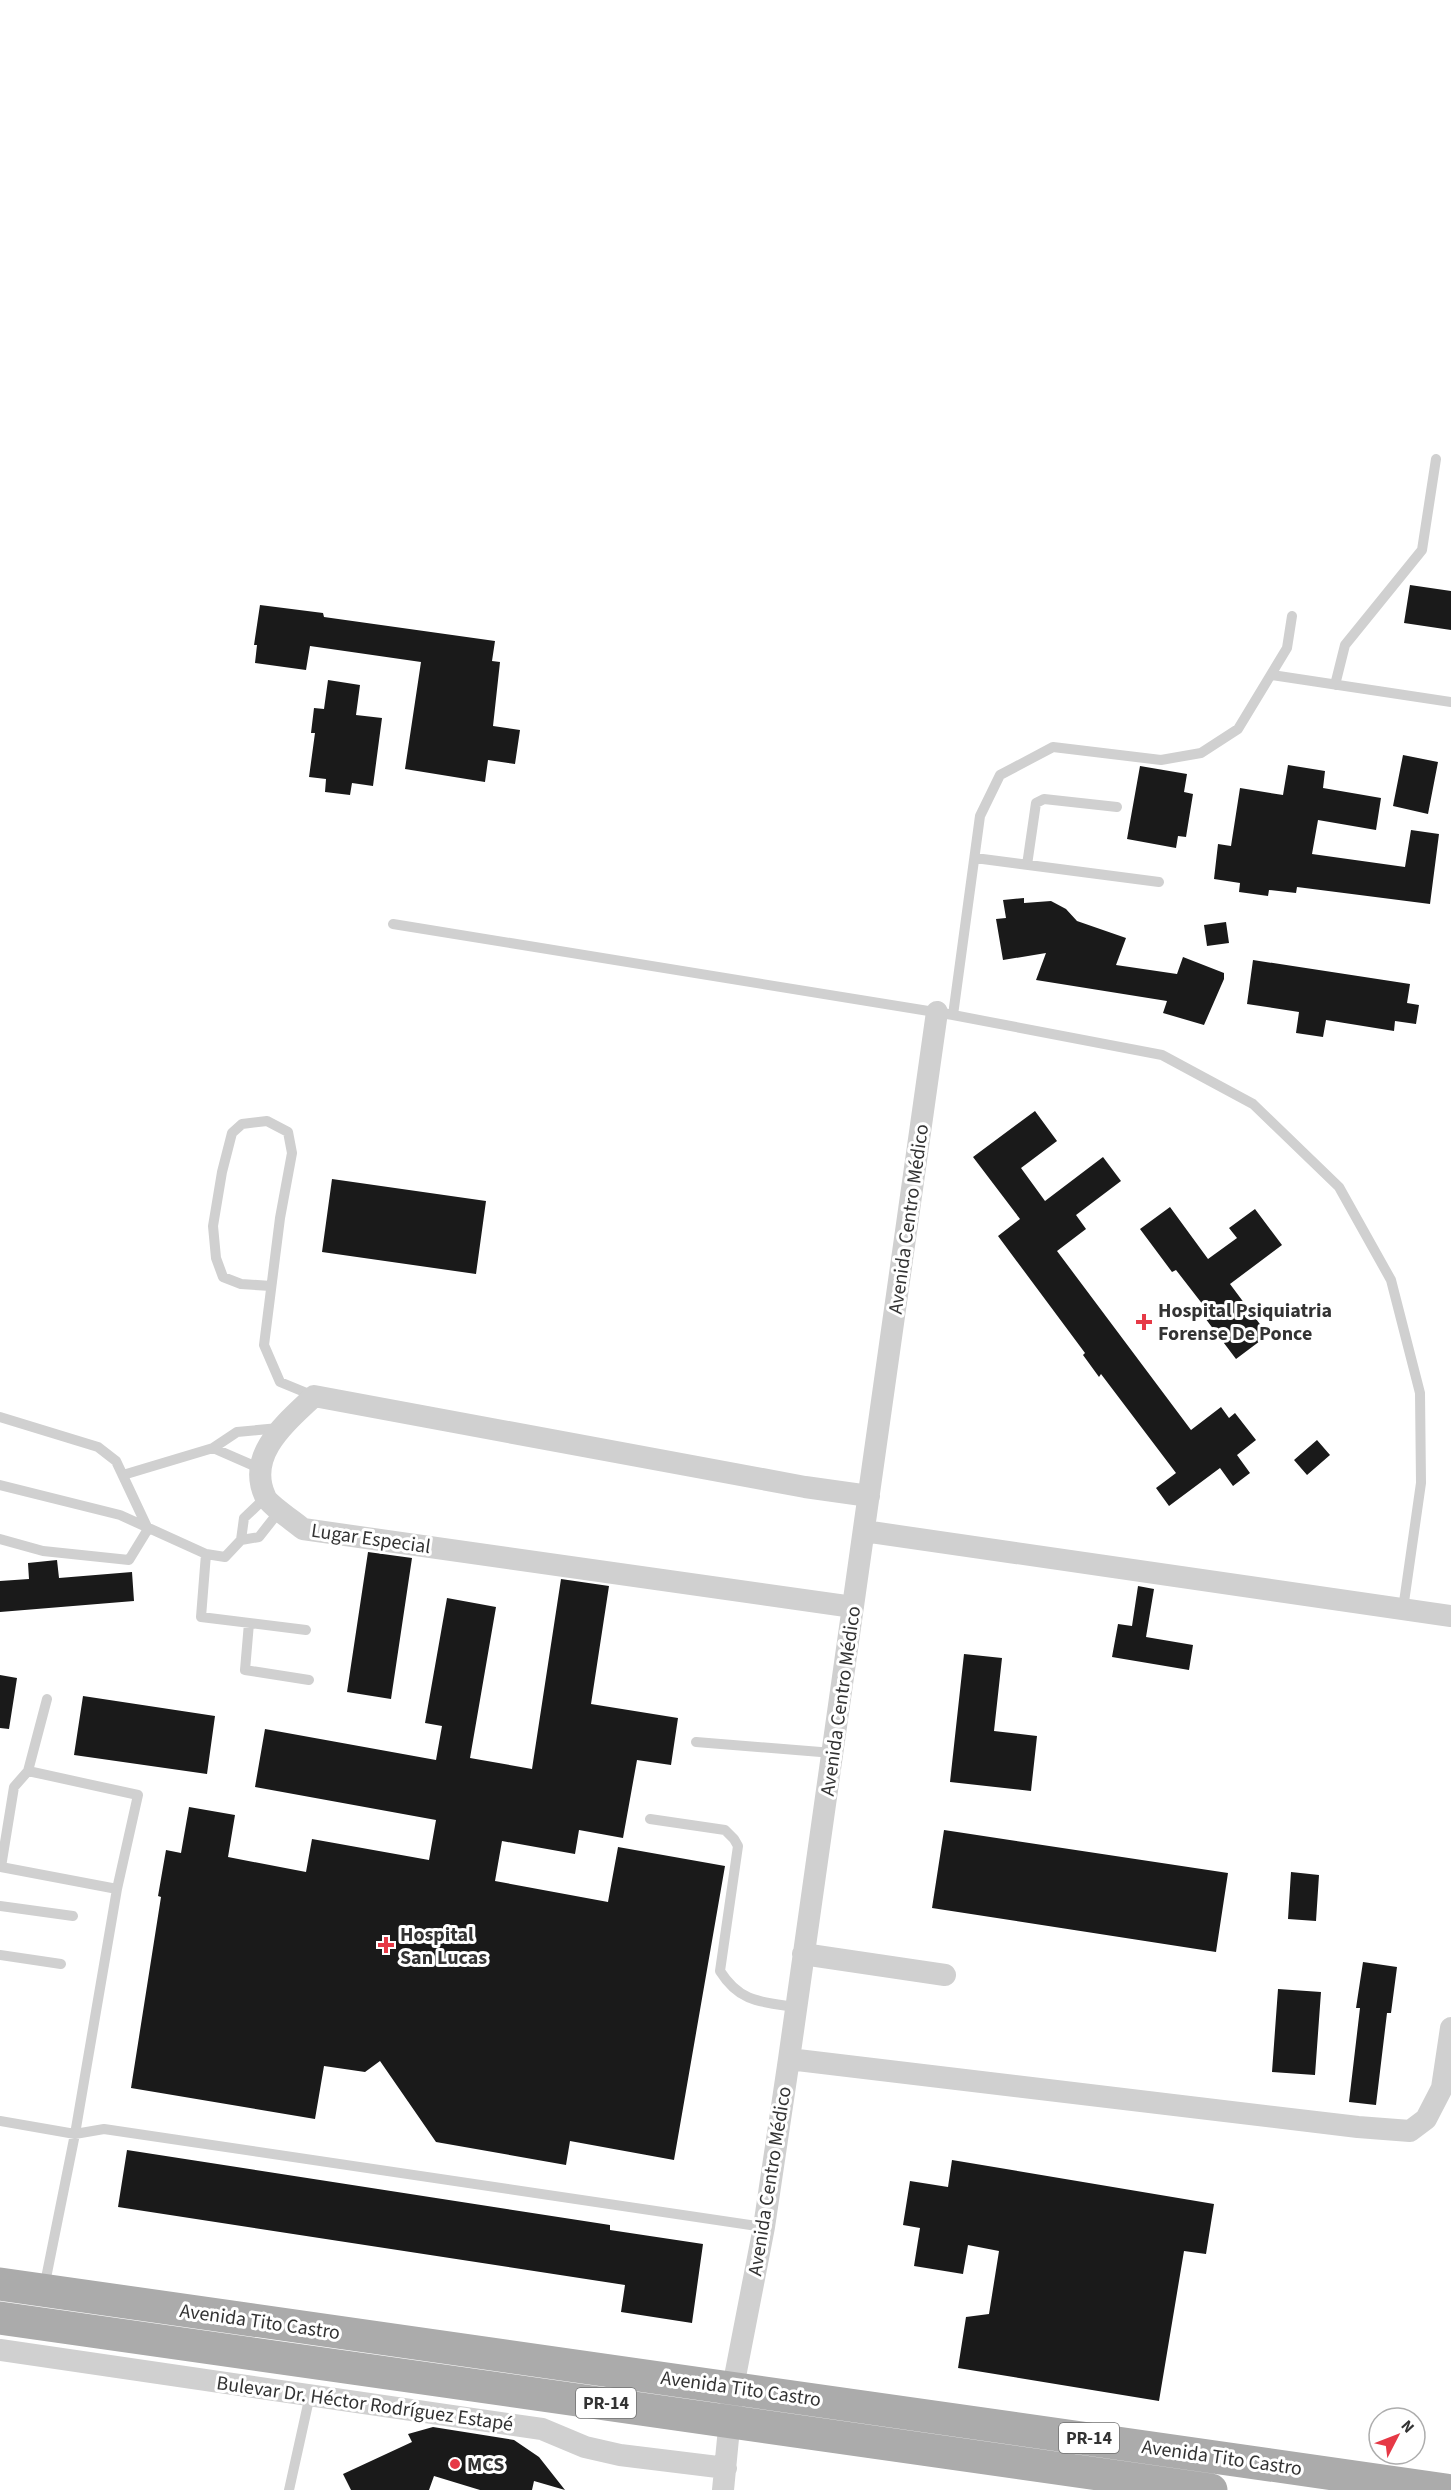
<svg xmlns="http://www.w3.org/2000/svg" width="1451" height="2490" font-family="'Source Sans 3',sans-serif">
  <style>
    .building { fill: #1a1a1a }
    .lines { fill: none; stroke-linecap: round; stroke-linejoin: round }
    .service { stroke: #d0d0d0; stroke-width: 10 }
    .minor { stroke: #d0d0d0; stroke-width: 22 }
    .primary { stroke: #ababab; stroke-width: 33 }
    .poi-dot { fill: #e63946; stroke: #fff; stroke-width: 2 }
    .labels { text-anchor: middle; stroke-width: 6; stroke-linejoin: round; paint-order: stroke }
    .shield { fill: #fff; stroke: #707070; stroke-width: 1.5 }
    .shield-label { font-size: 18px; font-weight: bold; fill: #333 }
    .street-label { font-size: 20px; fill: #333; stroke: #fff }
    .poi-label { font-size: 20px; font-weight: bold; fill: #333; stroke: #fff; text-anchor: start }
  </style>
  <rect width="100%" height="100%" fill="#fff"/>
  <path class="building" d="M1410 585 1451 591V630L1404 623Z
    M260 605 323 613 324 617 495 641 492 661 500 662 493 726 520 730 515 764 488 760 485 782 405 769 421 662 310 646 306 670 255 663 257 645H254Z
    M328 680 360 685 356 715 382 718 373 786 352 783 350 795 325 792 326 779 309 777 315 733H311L314 708 324 709Z
    M1403 755 1438 762 1428 814 1393 806Z
    M1288 765 1325 771 1323 788 1381 798 1376 830 1318 820 1312 854 1405 867 1411 830 1439 834 1430 904 1297 887 1296 893 1269 890 1268 896 1239 892 1240 883 1214 879 1218 844 1231 846 1240 788 1283 795Z
    M1140 766 1187 774 1184 792 1193 794 1186 837 1178 836 1176 848 1127 839Z
    M1024 898V903L1051 901 1066 909 1077 921 1126 938 1116 965 1177 974 1183 957 1224 973V979L1204 1025 1163 1013 1167 1001 1036 980 1046 953 1003 960 996 919 1006 918 1003 900Z
    M1226 922 1229 943 1207 946 1204 925Z
    M1253 960 1410 984 1407 1003 1419 1005 1416 1024 1395 1021 1394 1031 1326 1020 1323 1037 1296 1033 1299 1012 1247 1004Z
    M1035 1111 1057 1141 1021 1168 1045 1201 1103 1157 1121 1181 1076 1215 1086 1229 1057 1251 1191 1430 1221 1407 1229 1418 1235 1413 1256 1440 1237 1455 1250 1473 1233 1486 1220 1468 1169 1506 1156 1488 1176 1473 1101 1374 1099 1377 1083 1355 1085 1353 998 1236 1020 1219 973 1157Z
    M332 1179 486 1201 476 1274 322 1252Z
    M1170 1207 1208 1259 1237 1238 1229 1228 1255 1209 1282 1245 1230 1284 1268 1335 1236 1359 1202 1314 1207 1310 1176 1270 1172 1272 1140 1229Z
    M1317 1440 1330 1455 1307 1475 1294 1460Z
    M368 1552 412 1558 391 1699 347 1692Z
    M57 1560 59 1578 132 1572 134 1601 0 1612V1581L29 1579 28 1563Z
    M561 1579 609 1586 591 1704 678 1718 671 1765 637 1760 623 1838 579 1830 575 1854 502 1841 495 1881 608 1902 618 1847 725 1866 674 2160 570 2141 566 2165 436 2142 380 2061 365 2072 324 2066 315 2119 131 2088 161 1897 158 1896 166 1850 181 1853 189 1807 235 1815 228 1857 306 1872 312 1839 429 1860 436 1820 255 1787 265 1729 436 1760 442 1726 425 1723 447 1598 496 1607 470 1758 532 1769Z
    M1138 1586 1154 1589 1146 1637 1193 1645 1189 1670 1112 1657 1118 1624 1132 1626Z
    M964 1654 1002 1658 994 1731 1037 1736 1031 1791 950 1782Z
    M0 1675 17 1678 9 1729 0 1728Z
    M83 1696 215 1716 207 1774 74 1755Z
    M944 1830 1228 1873 1216 1952 932 1908Z
    M1291 1872 1319 1875 1316 1921 1288 1919Z
    M1363 1962 1397 1967 1391 2013H1387L1376 2105 1349 2102 1360 2008H1356Z
    M1278 1989 1321 1992 1315 2075 1272 2072Z
    M127 2150 610 2225V2230L703 2244 692 2323 621 2312 625 2285 118 2207Z
    M952 2160 1214 2204 1206 2254 1184 2251 1159 2401 958 2368 966 2317 989 2314 999 2251 968 2245 963 2274 914 2266 920 2228 903 2225 910 2181 948 2187Z
    M433 2427 514 2440 539 2457 565 2490 534 2481 532 2490H480L434 2476 429 2490H351L343 2474 412 2442 408 2434Z"/>
  <g class="lines">
    <path class="service" d="M1272 675 1451 702
      M1335 685 1345 645 1422 550 1436 459
      M975 858 1159 882
      M1027 865 1036 803 1044 799 1117 807
      M393 924 953 1015 1162 1055 1253 1104 1339 1187 1391 1280 1420 1393 1421 1483 1403 1609
      M953 1015 980 816 1000 775 1053 747 1161 760 1201 753 1238 729 1287 648 1292 616
      M271 1286 241 1284 223 1277 216 1258 213 1226 222 1172 232 1133 242 1124 267 1121 288 1132 292 1153 280 1218 264 1345 280 1382 314 1396
      M0 1417 98 1447 116 1461 148 1529 129 1560 43 1551 0 1539
      M213 1448 259 1468
      M123 1475 213 1448 237 1432 279 1428
      M0 1485 120 1515 206 1554 225 1557 241 1540 259 1537 281 1509
      M241 1540 244 1518 265 1498
      M206 1554 201 1617 306 1630
      M249 1623 245 1670 309 1680
      M696 1742 833 1753
      M28 1771 138 1795 117 1889
      M650 1819 725 1830 734 1839 738 1846 720 1971C740 2003 762 2002 796 2007
      M0 1906 73 1916
      M0 1955 61 1964
      M0 2121 75 2134 104 2129 764 2227
      M44 2288 75 2134 117 1889 1 1867 14 1787 28 1771 47 1699
      M289 2490 310 2395"/>
    <path class="minor" d="M864 1531 1451 1616
      M853 1607 303 1529C295 1522 268 1504 265 1496 246 1454 287 1422 314 1396L805 1487 869 1496
      M803 1954 945 1975
      M789 2059 1358 2127 1410 2131 1426 2119 1442 2088 1451 2028
      M0 2350 542 2429 585 2447 620 2455 726 2468
      M723 2490 733 2387 764 2227 789 2059 937 1012"/>
    <path class="primary" d="M0 2284 1446 2490
      M0 2318 1211 2490"/>
  </g>
  <g class="poi-dot">
    <path d="M1141 1313h6v6h6v6h-6v6h-6v-6h-6v-6h6z"/>
    <path d="M383 1936h6v6h6v6h-6v6h-6v-6h-6v-6h6z"/>
    <circle cx="455" cy="2464" r="6"/>
  </g>
  <g class="labels">
    <g class="shield">
      <rect x="576" y="2388" width="60" height="30" rx="4.5"/>
      <rect x="1059" y="2423" width="60" height="30" rx="4.5"/>
    </g>
    <g class="shield-label">
      <text x="606" y="2409">PR-14</text>
      <text x="1089" y="2444">PR-14</text>
    </g>
    <g class="street-label">
      <text transform="translate(908 1219) rotate(-82)" y="7">Avenida Centro Médico</text>
      <text transform="translate(371 1538) rotate(8)" y="7">Lugar Especial</text>
      <text transform="translate(840 1701) rotate(-82)" y="7">Avenida Centro Médico</text>
      <text transform="translate(769 2181) rotate(-81)" y="7">Avenida Centro Médico</text>
      <text transform="translate(260 2321) rotate(8)" y="7">Avenida Tito Castro</text>
      <text transform="translate(741 2388) rotate(8)" y="7">Avenida Tito Castro</text>
      <text transform="translate(365 2403) rotate(8)" y="7">Bulevar Dr. Héctor Rodríguez Estapé</text>
      <text transform="translate(1222 2457) rotate(8)" y="7">Avenida Tito Castro</text>
    </g>
    <g class="poi-label">
      <text x="1158" y="1317">Hospital Psiquiatria<tspan x="1158" dy="23">Forense De Ponce</tspan></text>
      <text x="400" y="1941">Hospital<tspan x="400" dy="23">San Lucas</tspan></text>
      <text x="467" y="2471">MCS</text>
    </g>
  </g>
  <g transform="translate(1397 2436) rotate(48)"><circle r="28" fill="#ffffff" stroke="#adadad" stroke-width="1.5"/>
  <path d="M0-4.5L10 22L0 15L-10 22Z" fill="#e63946"/>
  <text y="-9" font-size="16" font-weight="bold" text-anchor="middle" fill="#333333">N</text>
  </g>
</svg>
